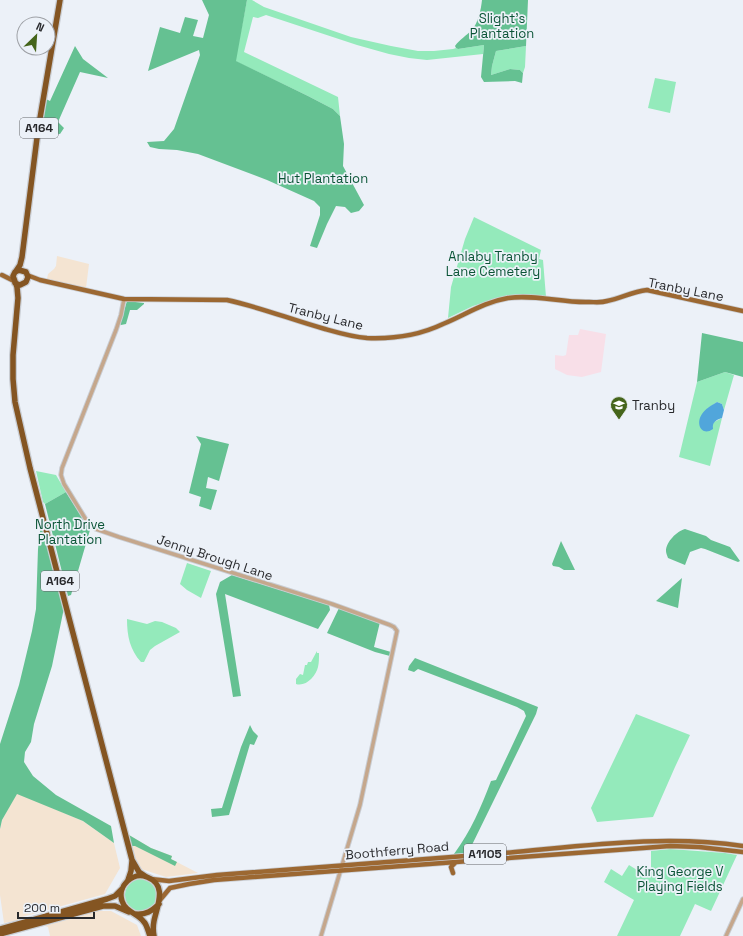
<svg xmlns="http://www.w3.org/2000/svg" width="743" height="936" font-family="'Space Grotesk',sans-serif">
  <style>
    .commercial { fill: #f4e4d2 }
    .industrial { fill: #f8dfe8 }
    .green { fill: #94eabb }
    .forest { fill: #65c192 }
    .water { fill: #51a6db }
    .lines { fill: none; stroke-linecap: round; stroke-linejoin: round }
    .minor-casing { stroke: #c9cdd3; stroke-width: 5.5 }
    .major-casing { stroke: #c9cdd3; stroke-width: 6 }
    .highway-casing { stroke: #c9cdd3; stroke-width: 8 }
    .minor { stroke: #c5a78c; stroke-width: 3.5 }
    .major { stroke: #9c6832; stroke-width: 4.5 }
    .highway { stroke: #845522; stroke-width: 5.5 }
    .labels { text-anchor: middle; stroke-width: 3.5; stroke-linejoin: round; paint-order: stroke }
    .shield { fill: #ecf1f8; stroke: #636569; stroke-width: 1 }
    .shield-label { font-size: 12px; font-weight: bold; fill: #28292c }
    .park-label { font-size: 13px; fill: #0a5436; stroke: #ecf1f8 }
    .street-label { font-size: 13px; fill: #28292c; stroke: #ecf1f8 }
    .poi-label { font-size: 13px; fill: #28292c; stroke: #ecf1f8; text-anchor: start }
  </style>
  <rect width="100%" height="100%" fill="#ecf1f8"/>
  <path class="commercial" d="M57 256 89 264 86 288 47 279 48 274 54 269 56 266Z
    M17 793 83 821 114 843 120 868 105 894 22 917 19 920 4 923 0 895V829L2 820Z
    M129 835 151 848 172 856 171 859 198 873 166 877 141 869 136 861Z
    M97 911H111L137 925 141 936H50L48 927 45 926Z"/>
  <path class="industrial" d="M580 329 606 334 601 372 582 377 567 375 555 369V355L563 356 566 355 569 335H578Z"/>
  <path class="green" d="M247 0H252L264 7 351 37 391 46 418 51H434L453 49 456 48 458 49 484 45 483 54 427 60 409 58 389 54 357 45 266 15 258 18 253 17 244 52 338 97 340 116 333 109 308 96 235 61Z
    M526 46 525 67 523 73 520 70 510 69 491 75 492 66 496 51Z
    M655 78 676 82 670 113 648 108Z
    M474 217 541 250 539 259 543 260 546 297 509 295 473 306 448 318 451 287 465 239Z
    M725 372 734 375 724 410 722 404 717 402 707 409 712 425 714 422 722 418 710 466 679 457 697 382Z
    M36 471 56 475 66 492 45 504 43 502Z
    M187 563 211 571 201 598 187 590 180 584Z
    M127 619 147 624 155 621 162 622 176 628 180 632 155 646 150 650 144 662H141C130 650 127 636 127 619Z
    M317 651V653H319C319 658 319 663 318 667 316 676 306 687 296 684V679L300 674 303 675 305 665H307L308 662H311Z
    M636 714 690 735 675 767 653 817 597 822 591 808Z
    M670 849 725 853 737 855 711 911 695 904 680 936H617L634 900 604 882 611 869 622 876 629 865 645 875 647 873 651 874V851Z
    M125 895a16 16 0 1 1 32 0a16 16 0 1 1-32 0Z"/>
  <path class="forest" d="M202 0H247L236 61 308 96 333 109 340 116 344 144 343 166 364 205 359 211 351 213 345 207 336 206 327 224 317 248 310 246 320 215V207L314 201 267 180 198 154 177 150 159 149 150 147 147 142 164 141 174 129 200 55 199 50 148 71 160 27 180 33 185 17 198 20 193 36 203 38 209 15Z
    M482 0H528L526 46 496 51 492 66 491 75 510 69 520 70 523 73 522 83 515 81 484 82 481 77 484 45 458 49 456 48 455 46C460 39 466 36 472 30 478 23 481 10 482 0Z
    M75 46 83 59 108 78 80 72 58 122 64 128 60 134 51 133 47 137H40L46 99 50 101Z
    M127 301 144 303V304L137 310H130L126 324 121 325 120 324Z
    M702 333 743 342V377L725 372 697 382Z
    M196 436 229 444 219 481 208 477 206 488 217 490 211 510 199 506 201 497 189 493 201 444Z
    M66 492 90 530 71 595 68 596 45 504Z
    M41 523 64 608 52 666 34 724 31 742 25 752 24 762 33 776 56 795 111 826 114 843 83 821 17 794 2 820 0 829V744L19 685 32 631 36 609 38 549Z
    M685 529 706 536 711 540 730 547 740 561 738 562 705 549 701 548 690 552 685 565 668 558C667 555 666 553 666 551 666 542 677 531 685 529Z
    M561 541 575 570H564L559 567 553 566 552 564Z
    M232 575 329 605 330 610 318 629 225 594 241 696 233 697 216 594 220 582Z
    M682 578 678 608 656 601Z
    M339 608 380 622 374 647 391 652 390 656 375 652 327 633Z
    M415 658 538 707 536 714 468 853 454 854C471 831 481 807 491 781L496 780 526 716 524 711 517 707 418 669 414 672 408 670 409 666Z
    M250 725 253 731 258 736 254 745 250 744 229 815 212 817 211 809 222 808 241 747Z
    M129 835 151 848 172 856 171 859 177 862 175 866 135 846H131Z"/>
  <path class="water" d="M717 402 722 404 724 410 722 418C716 420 712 422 713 429 702 437 695 424 702 414 705 409 712 405 717 402Z"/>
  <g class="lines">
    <g class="minor-casing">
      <path id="minor" d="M124 299 121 315 116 330 62 468 61 475 64 484 88 523 96 529 119 537 332 604 390 625 394 627 397 631 360 805 321 936
        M726 936 743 899"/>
    </g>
    <g class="major-casing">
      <path id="major" d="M2 275 14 281
        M27 275 40 280 124 299 227 300C260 307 292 320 325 329 339 333 352 337 367 338 392 339 420 335 443 324 465 315 484 302 508 298 535 294 562 303 589 302 595 302 601 303 607 301 622 298 631 292 647 290L743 311
        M453 873 451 867 455 863
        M151 879 169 881 217 875C313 867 409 861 504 853 583 846 664 834 743 846
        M160 900 170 888 189 884 214 880 670 846 699 847 743 852"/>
    </g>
    <g class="highway-casing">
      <path id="highway" d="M16 271 20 265 22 257 38 130 60 0
        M15 283 20 285 26 282 28 277 26 272 19 270 15 272 13 276 17 287 18 298 13 355V379L15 402 30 468 132 860 139 872 145 876
        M128 880 131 871 132 861
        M135 914C146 915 152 911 159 904
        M0 929 107 899 115 896 122 889
        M0 934 103 906H115L129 912
        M150 936C148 931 147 925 144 922 138 913 126 913 122 901 117 886 133 871 147 877 168 885 157 906 154 921 153 926 153 931 154 936"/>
    </g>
    <use href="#minor" class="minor"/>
    <use href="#major" class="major"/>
    <use href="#highway" class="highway"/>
  </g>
  <defs>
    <g id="school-pin" transform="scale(0.9)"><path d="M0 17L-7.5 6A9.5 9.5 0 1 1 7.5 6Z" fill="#45651b" stroke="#ecf1f8"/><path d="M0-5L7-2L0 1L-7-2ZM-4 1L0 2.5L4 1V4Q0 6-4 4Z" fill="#fff"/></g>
  </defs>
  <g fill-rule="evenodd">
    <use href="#school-pin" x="619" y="405"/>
  </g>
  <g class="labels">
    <g class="shield">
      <rect x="20" y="118" width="38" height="20" rx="3"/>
      <rect x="41" y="571" width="38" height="20" rx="3"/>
      <rect x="464" y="844" width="42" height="20" rx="3"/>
    </g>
    <g class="shield-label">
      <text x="39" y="132">A164</text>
      <text x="60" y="585">A164</text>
      <text x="485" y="858">A1105</text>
    </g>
    <g class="park-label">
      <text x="502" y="23">Slight's<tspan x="502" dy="15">Plantation</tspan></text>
      <text x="323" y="183">Hut Plantation</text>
      <text x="493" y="261">Anlaby Tranby<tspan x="493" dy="15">Lane Cemetery</tspan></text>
      <text x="70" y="529">North Drive<tspan x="70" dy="15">Plantation</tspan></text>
      <text x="680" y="876">King George V<tspan x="680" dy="15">Playing Fields</tspan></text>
    </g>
    <g class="street-label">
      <text transform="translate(686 289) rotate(11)" y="5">Tranby Lane</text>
      <text transform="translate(326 316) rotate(14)" y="5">Tranby Lane</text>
      <text transform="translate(215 557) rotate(18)" y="5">Jenny Brough Lane</text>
      <text transform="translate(397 850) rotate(-5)" y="5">Boothferry Road</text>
    </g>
    <g class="poi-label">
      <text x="632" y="410">Tranby</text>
    </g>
  </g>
  <g transform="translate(36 36) rotate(25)"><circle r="19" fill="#ecf1f8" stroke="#9ea1a6"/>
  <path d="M0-3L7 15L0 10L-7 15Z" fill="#45651b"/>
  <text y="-6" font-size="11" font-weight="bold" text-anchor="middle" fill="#28292c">N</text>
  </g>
  <path d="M18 912v6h76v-6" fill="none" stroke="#28292c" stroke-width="2"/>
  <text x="24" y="912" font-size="12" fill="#28292c" stroke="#ecf1f8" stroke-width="3" paint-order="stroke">200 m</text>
</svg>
